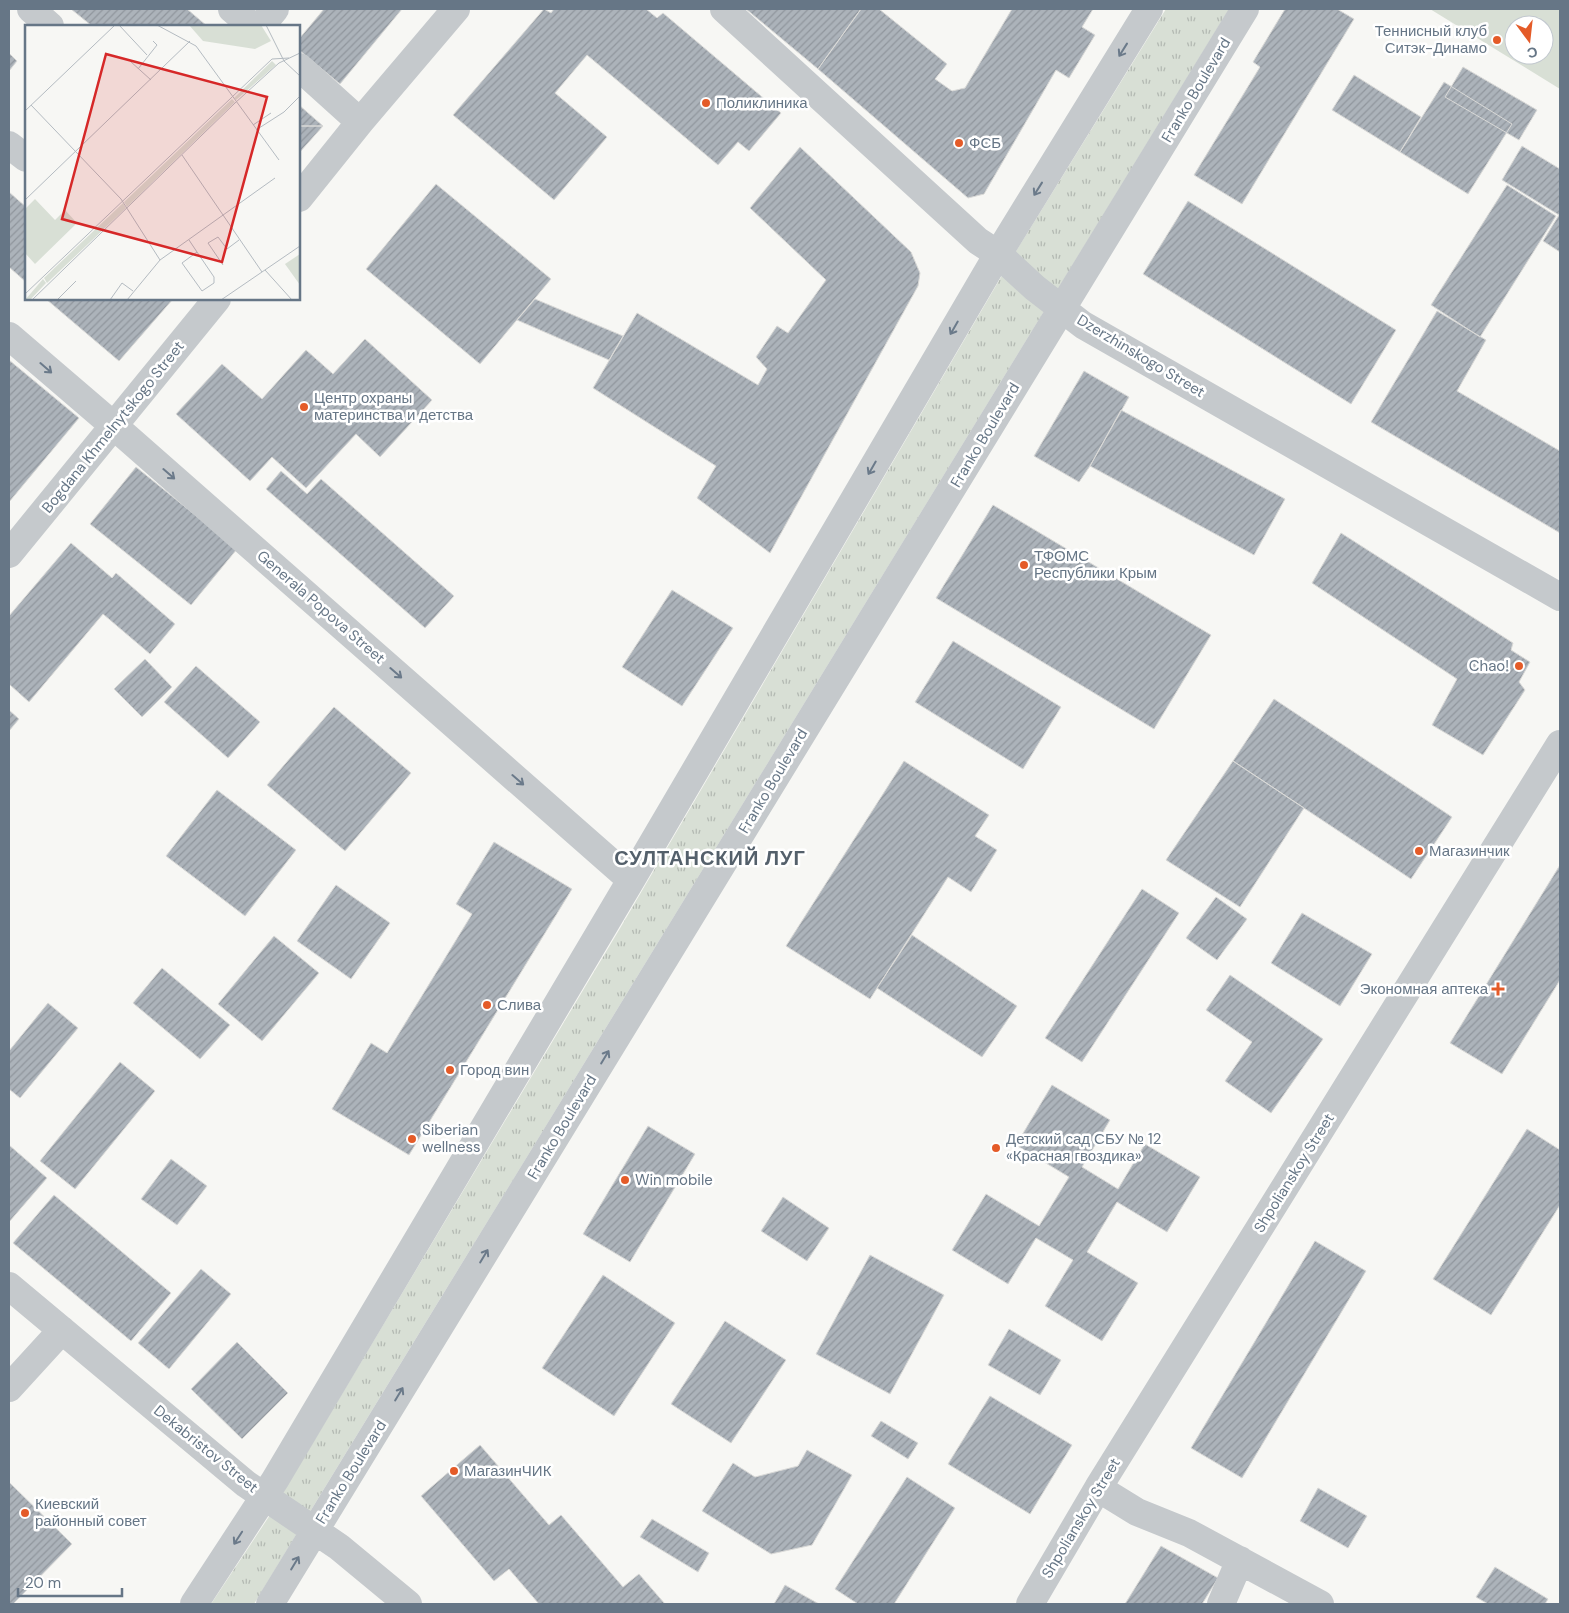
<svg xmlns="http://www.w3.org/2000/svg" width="1569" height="1613" font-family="'DM Sans',sans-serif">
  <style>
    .grass { fill: url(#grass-tufts) }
    .pitch { fill: #d8dfd5; fill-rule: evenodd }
    .building { fill: url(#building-hatch); stroke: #d9d9d7 }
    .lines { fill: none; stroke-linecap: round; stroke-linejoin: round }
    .minor { stroke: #c5c9cc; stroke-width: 28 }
    .oneway { stroke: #6b7a8a }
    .poi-dot { fill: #e45b28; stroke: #fff; stroke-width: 2 }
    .labels { text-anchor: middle; stroke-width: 5; stroke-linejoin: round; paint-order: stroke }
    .poi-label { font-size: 15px; fill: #667686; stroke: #fff; text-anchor: start }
    .street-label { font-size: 15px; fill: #667686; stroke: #fff }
    .district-label { font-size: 20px; font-weight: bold; letter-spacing: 1px; fill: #54606b; stroke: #fff }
    .inset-road { fill: none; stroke: #b4bbc1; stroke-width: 1 }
    .view { fill: #d62828; fill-opacity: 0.15; stroke: #d62828; stroke-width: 2.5 }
    .inset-edge { fill: none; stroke: #667686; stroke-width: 2.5 }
  </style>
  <defs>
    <pattern id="grass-tufts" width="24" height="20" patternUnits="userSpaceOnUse" patternTransform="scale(1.25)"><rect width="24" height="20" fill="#d8dfd5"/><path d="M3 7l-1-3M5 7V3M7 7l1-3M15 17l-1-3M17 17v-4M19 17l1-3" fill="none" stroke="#b3b9b2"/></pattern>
    <pattern id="building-hatch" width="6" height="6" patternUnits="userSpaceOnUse" patternTransform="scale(1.25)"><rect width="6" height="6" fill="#acb3ba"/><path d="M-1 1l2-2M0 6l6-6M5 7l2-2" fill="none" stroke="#90969d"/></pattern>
  </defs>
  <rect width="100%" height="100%" fill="#f7f7f4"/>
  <path class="grass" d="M1166 9H1229L1056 292 1013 256Z
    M1004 272 1046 308 308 1515 281 1496 619 930Z
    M272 1512 299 1530 254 1604H211Z"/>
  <path class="pitch" d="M1430 9H1560V89ZM1514 25H1544V55H1514Z"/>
  <path class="building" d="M71 9H187L207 26H92Z
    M324 9H402L340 84 299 50V39Z
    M544 9 551 13 554 9H646L657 18 663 13 781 113 749 151 738 142 718 165 587 55 555 93 607 137 554 200 453 115Z
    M746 9H861L818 69Z
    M861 9H879L947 64 935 79 952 91 965 88 1012 9H1093L1082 27 1095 35 1069 78 1056 70 984 194 968 198 818 69Z
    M1285 9H1337L1354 19 1242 204 1194 175 1260 67 1253 62Z
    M9 53 17 61 9 71Z
    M1463 67 1537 110 1519 140 1445 97Z
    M1354 75 1421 117 1400 152 1332 110Z
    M1444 82 1512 124 1468 194 1400 152Z
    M299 105 323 126H299Z
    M299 126H323L299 153Z
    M1522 146 1560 169V252L1543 241 1559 215 1502 180Z
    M800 147 911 252 920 273 918 286 770 553 697 498 716 466 593 388 637 313 758 385 767 369 756 357 777 326 788 333 826 280 750 208Z
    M436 184 551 279 480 364 366 269Z
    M1507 185 1556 216 1480 337 1431 305Z
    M9 192 26 207V282L9 267Z
    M1188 201 1396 330 1351 404 1143 274Z
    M46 299H173L119 361Z
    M535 299 623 336 609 360 517 320Z
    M1437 311 1486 340 1457 391 1560 451V533L1371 422Z
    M365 339 432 400 380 457 356 434 306 488 272 457 250 481 176 414 222 364 262 399 306 350 333 374Z
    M9 360 79 418 9 502Z
    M1084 371 1129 397 1090 466 1079 482 1034 456Z
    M1121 410 1285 499 1254 555 1090 466Z
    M136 467 237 549 191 605 90 524Z
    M281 471 307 494 321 479 454 596 425 628 266 489Z
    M993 505 1211 635 1154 729 936 598Z
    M1341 533 1513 643 1511 650 1530 662 1519 682 1525 690 1483 755 1432 725 1457 679 1312 583Z
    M71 543 112 578 116 573 175 624 150 654 103 614 29 702 9 684V616Z
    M672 590 733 628 682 706 622 667Z
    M953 641 1061 707 1023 769 915 702Z
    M145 659 172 687 142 717 114 689Z
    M196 666 260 722 228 758 164 702Z
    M1274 699 1452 817 1411 879 1233 761Z
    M334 707 411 773 345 851 267 785Z
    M9 710 19 719 9 731Z
    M904 761 989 815 975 836 997 850 971 892 948 877 870 999 786 946Z
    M1233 761 1304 808 1240 907 1166 860Z
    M217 790 296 850 245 916 166 856Z
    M494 842 572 889 409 1155 332 1109 371 1043 387 1053 472 914 456 904Z
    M1560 865V980L1502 1074 1450 1043Z
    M336 885 390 923 351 979 297 941Z
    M1142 889 1179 913 1082 1062 1045 1038Z
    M1216 897 1247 919 1217 960 1186 938Z
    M1302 913 1372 954 1340 1006 1271 963Z
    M912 935 1017 1006 982 1057 877 988Z
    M274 936 319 973 262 1041 218 1004Z
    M162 968 230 1025 200 1059 133 1003Z
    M1230 975 1323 1039 1271 1113 1225 1081 1252 1042 1206 1010Z
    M48 1003 78 1028 20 1098 9 1089V1051Z
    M120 1062 155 1091 75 1189 40 1161Z
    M1052 1085 1110 1120 1082 1167 1118 1189 1145 1144 1200 1177 1167 1232 1117 1202 1087 1252 1138 1283 1102 1341 1045 1306 1073 1260 1036 1238 1008 1284 952 1250 986 1194 1039 1226 1069 1177 1016 1145Z
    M648 1126 695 1154 630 1262 583 1234Z
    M1527 1129 1560 1150V1205L1491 1315 1433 1279Z
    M9 1145 47 1178 9 1222Z
    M171 1159 207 1186 177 1225 141 1199Z
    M54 1195 171 1293 131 1341 13 1243Z
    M783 1197 829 1228 807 1261 761 1231Z
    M1315 1241 1366 1271 1242 1478 1191 1448Z
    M870 1255 944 1295 890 1394 816 1354Z
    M201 1269 231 1294 169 1369 138 1343Z
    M603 1275 675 1323 614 1416 542 1368Z
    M725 1321 786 1360 731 1443 671 1404Z
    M1009 1329 1061 1360 1040 1395 988 1365Z
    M237 1342 288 1393 242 1439 191 1389Z
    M990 1396 1072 1445 1030 1514 948 1464Z
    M881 1421 918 1443 908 1459 871 1436Z
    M480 1445 549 1525 561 1515 623 1587 639 1574 665 1604H539L509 1569 494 1581 421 1496Z
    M807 1450 852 1475 812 1545 771 1554 702 1511 733 1463 755 1477 798 1466Z
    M907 1477 955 1508 894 1604H858L835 1589Z
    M9 1482 72 1544 13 1604H9Z
    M1318 1488 1367 1516 1348 1548 1300 1521Z
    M652 1519 709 1553 698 1572 640 1537Z
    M1161 1546 1218 1578 1202 1604H1125Z
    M1495 1567 1548 1599 1545 1604H1488L1476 1597Z
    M785 1585 819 1604H774Z"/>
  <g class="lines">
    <path class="minor" d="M31 9 50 26
      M232 9 252 26
      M724 9 978 241 998 254 1035 288 1083 325 1560 597
      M261 26 275 9
      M299 67 360 122
      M9 145 26 158
      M299 198 360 122 456 9
      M9 336 114 426 631 880
      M9 554 217 299
      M9 1286 246 1484 339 1547 408 1604
      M9 1388 62 1330
      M1098 1488 1137 1512 1189 1533 1320 1604
      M194 1604 275 1480 631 880 998 254 1149 9
      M270 1604 1245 9
      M1030 1604 1098 1488 1560 744
      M1221 1604 1240 1560"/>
  </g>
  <defs><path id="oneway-shaft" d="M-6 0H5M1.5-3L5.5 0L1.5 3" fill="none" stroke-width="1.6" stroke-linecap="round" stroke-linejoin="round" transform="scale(1.25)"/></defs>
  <g class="oneway">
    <use href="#oneway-shaft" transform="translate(1123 50) rotate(122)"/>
    <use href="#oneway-shaft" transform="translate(1038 189) rotate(122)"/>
    <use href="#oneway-shaft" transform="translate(954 328) rotate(120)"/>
    <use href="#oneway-shaft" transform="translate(46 368) rotate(41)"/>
    <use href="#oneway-shaft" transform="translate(872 468) rotate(120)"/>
    <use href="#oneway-shaft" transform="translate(169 474) rotate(41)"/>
    <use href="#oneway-shaft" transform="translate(396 673) rotate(41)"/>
    <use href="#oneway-shaft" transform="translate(518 780) rotate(41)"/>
    <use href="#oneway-shaft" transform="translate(605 1057) rotate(-59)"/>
    <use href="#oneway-shaft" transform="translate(484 1256) rotate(-59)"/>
    <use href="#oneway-shaft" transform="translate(399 1394) rotate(-59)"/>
    <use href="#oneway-shaft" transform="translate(238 1538) rotate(123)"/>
    <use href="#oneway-shaft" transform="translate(295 1563) rotate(-59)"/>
  </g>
  <g class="poi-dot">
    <circle cx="1497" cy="40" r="5"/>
    <circle cx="706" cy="103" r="5"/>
    <circle cx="959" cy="143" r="5"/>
    <circle cx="304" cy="407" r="5"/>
    <circle cx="1024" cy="565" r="5"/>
    <circle cx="1519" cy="666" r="5"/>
    <circle cx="1419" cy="851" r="5"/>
    <path d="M1495.5 981.5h5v5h5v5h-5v5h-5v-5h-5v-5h5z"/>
    <circle cx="487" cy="1005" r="5"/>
    <circle cx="450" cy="1070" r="5"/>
    <circle cx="412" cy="1139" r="5"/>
    <circle cx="996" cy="1148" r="5"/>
    <circle cx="625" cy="1180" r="5"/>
    <circle cx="454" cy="1471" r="5"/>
    <circle cx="25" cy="1513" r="5"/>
  </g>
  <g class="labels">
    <g class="poi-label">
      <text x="1487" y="36" text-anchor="end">Теннисный клуб<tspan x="1487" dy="17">Ситэк-Динамо</tspan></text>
      <text x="716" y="108">Поликлиника</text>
      <text x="969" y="148">ФСБ</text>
      <text x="314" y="403">Центр охраны<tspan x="314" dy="17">материнства и детства</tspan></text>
      <text x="1034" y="561">ТФОМС<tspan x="1034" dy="17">Республики Крым</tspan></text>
      <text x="1509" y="671" text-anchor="end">Chao!</text>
      <text x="1429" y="856">Магазинчик</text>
      <text x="1488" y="994" text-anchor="end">Экономная аптека</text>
      <text x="497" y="1010">Слива</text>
      <text x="460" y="1075">Город вин</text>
      <text x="422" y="1135">Siberian<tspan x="422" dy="17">wellness</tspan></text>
      <text x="1006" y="1144">Детский сад СБУ № 12<tspan x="1006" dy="17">«Красная гвоздика»</tspan></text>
      <text x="635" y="1185">Win mobile</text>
      <text x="464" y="1476">МагазинЧИК</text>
      <text x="35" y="1509">Киевский<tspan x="35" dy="17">районный совет</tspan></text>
    </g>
    <g class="street-label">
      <text transform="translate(1196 90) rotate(-59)" y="5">Franko Boulevard</text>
      <text transform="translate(1141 356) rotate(31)" y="5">Dzerzhinskogo Street</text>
      <text transform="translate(113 427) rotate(-51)" y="5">Bogdana Khmelnytskogo Street</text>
      <text transform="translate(985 435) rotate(-59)" y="5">Franko Boulevard</text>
      <text transform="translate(321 607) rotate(41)" y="5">Generala Popova Street</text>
      <text transform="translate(773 781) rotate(-59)" y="5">Franko Boulevard</text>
      <text transform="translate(562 1127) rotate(-59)" y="5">Franko Boulevard</text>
      <text transform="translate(1294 1173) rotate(-58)" y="5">Shpolianskoy Street</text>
      <text transform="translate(206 1449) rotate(39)" y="5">Dekabristov Street</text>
      <text transform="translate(351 1472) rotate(-58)" y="5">Franko Boulevard</text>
      <text transform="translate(1081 1518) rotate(-59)" y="5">Shpolianskoy Street</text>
    </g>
    <g class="district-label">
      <text x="710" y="865">СУЛТАНСКИЙ ЛУГ</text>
    </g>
  </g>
  <g transform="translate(25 25)">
    <rect width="275" height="275" fill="#f7f7f4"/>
    <path d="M247 36 251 40 211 75 209 73ZM207 74 210 77 102 182 99 177ZM98 178 101 183 22 258 19 253ZM18 254 21 258 5 275H0Z" fill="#d8dfd5"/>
    <path d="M275 229V260L260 239Z" fill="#d8dfd5"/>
    <path d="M164 0H236L246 16 230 24 178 16ZM10 174 30 195 40 185 52 198 10 239 0 228V184Z" fill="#d8dfd5"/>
    <path class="inset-road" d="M94 0 122 30M132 0 171 21 254 135M241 0 259 36 275 51M105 36 126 55M113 44 132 20 128 16M6 80 96 174 135 235M0 86 90 0M228 100 246 88M231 105 259 87 275 71M157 130 237 247M0 175 165 16M164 215 172 227 157 238 177 266 189 258V252L172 227M198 240 183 218 193 212 202 224 214 215M240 245 267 275M0 269 247 34 264 33M7 275 210 78 254 38 275 28M32 275 51 256M85 275 97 258 108 266M102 275 135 235 250 153M196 275 275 221"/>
    <path class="view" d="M81 29 242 72 197 237 37 194Z"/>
    <rect width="275" height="275" class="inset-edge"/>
  </g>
  <rect width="1569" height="1613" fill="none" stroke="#667686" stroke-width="20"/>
  <g transform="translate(1529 40) rotate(165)"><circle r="24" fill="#ffffff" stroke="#c2c8cf"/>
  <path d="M0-4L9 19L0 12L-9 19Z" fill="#e45b28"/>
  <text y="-8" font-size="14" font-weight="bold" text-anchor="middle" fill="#667686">С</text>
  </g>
  <path d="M18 1588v8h104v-8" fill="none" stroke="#667686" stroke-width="2.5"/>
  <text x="25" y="1588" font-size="15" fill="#667686" stroke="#ffffff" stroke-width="4" paint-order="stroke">20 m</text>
</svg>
